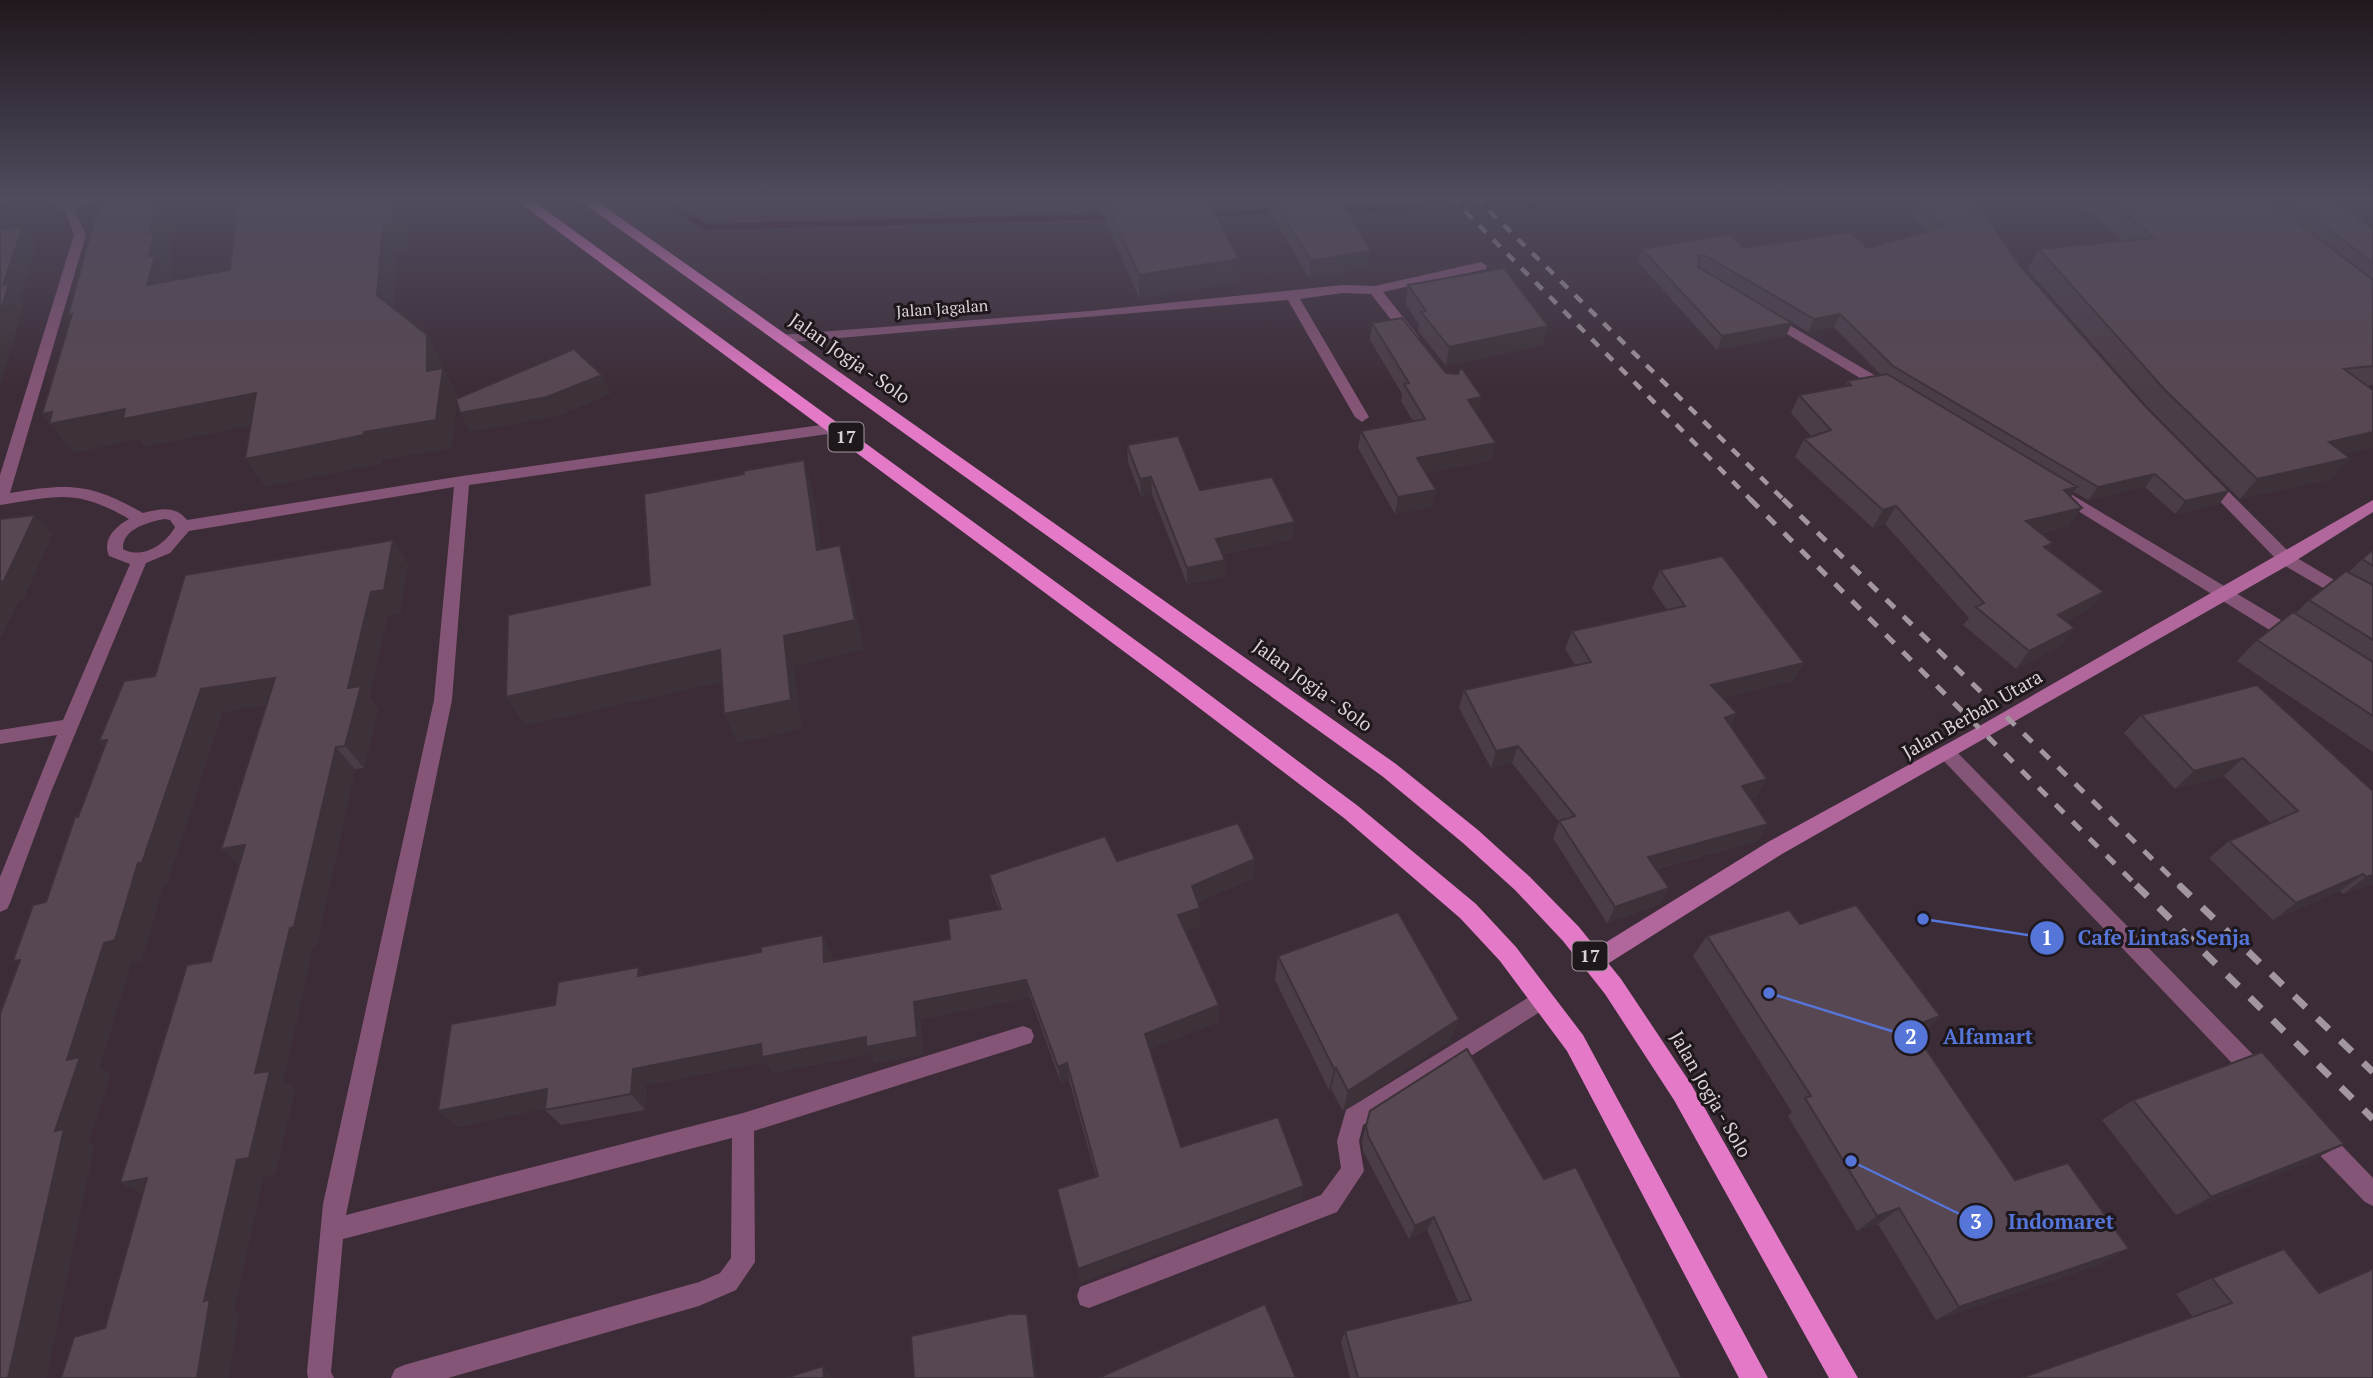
<svg xmlns="http://www.w3.org/2000/svg" width="2373" height="1378" font-family="'PT Serif',serif">
  <style>
    .lines { fill: none; stroke-linecap: round; stroke-linejoin: round }
    .stream { fill: #310227; fill-rule: evenodd }
    .minor { fill: #845576; fill-rule: evenodd }
    .secondary { fill: #b1679c; fill-rule: evenodd }
    .trunk { fill: #e47ac7; fill-rule: evenodd }
    .rail-far2 { stroke: #a2969f; stroke-width: 4.5; stroke-dasharray: 10 10; stroke-linecap: butt }
    .rail-far1 { stroke: #a2969f; stroke-width: 5; stroke-dasharray: 12 12; stroke-linecap: butt }
    .rail { stroke: #a2969f; stroke-width: 7; stroke-dasharray: 16 16; stroke-linecap: butt }
    .wall { fill: #4b3d47 }
    .shaded-wall { fill: #3d3239 }
    .building { fill: #574752; stroke: #3d3239; stroke-width: 2 }
    .labels { text-anchor: middle; stroke-width: 6; stroke-linejoin: round; paint-order: stroke }
    .far-street-label { font-size: 16px; fill: #dbd1d8; stroke: #1e171c }
    .shield { fill: #1e171c; stroke: #a299a0; stroke-width: 2 }
    .shield-label { font-size: 18px; font-weight: bold; fill: #dbd1d8 }
    .street-label { font-size: 19px; fill: #dbd1d8; stroke: #1e171c }
    .leader { fill: none; stroke: #5675d8; stroke-width: 2.5 }
    .callout-dot { fill: #5675d8; stroke: #1e171c; stroke-width: 2.5 }
    .mark-label { font-size: 21px; text-anchor: middle; font-weight: bold; fill: #fff }
    .callout-label { font-size: 21px; text-anchor: middle; font-weight: bold; fill: #5675d8; stroke: #1e171c; stroke-width: 6; stroke-linejoin: round; paint-order: stroke }
  </style>
  <rect width="100%" height="100%" fill="#3c2c37"/>
  <g class="lines">
    <path class="stream" d="M654 197H664L707 224 1118 213 1122 216 1118 219 705 230Z
      M1485 197H1501L1487 202 1483 199Z
      M1507 197H1518L1530 203 1544 197H1556L1530 209Z
      M1419 205 1422 206V210L1332 213 1328 210 1332 207Z
      M1286 208 1290 211 1289 213 1199 217 1195 214 1199 211Z"/>
    <path class="minor" d="M0 197H21L0 203Z
      M46 197H61L67 201 120 197 114 201 73 207 86 235 10 493C70 483 90 483 143 513 160 509 175 505 187 520L462 476 835 423 842 428 835 433 469 485 452 700 346 1215 743 1113 1023 1026 1031 1029 1034 1036 1031 1043 754 1131 755 1262 736 1290 699 1306 448 1378H391L395 1369 404 1365 699 1282 720 1273 731 1258 732 1138 343 1239 331 1372 334 1378H308L307 1372 323 1204 434 700 454 487 189 531 170 553 146 563 51 792 10 903 7 909 0 912V877L57 735 0 744V730L63 720 130 564 109 556C102 539 115 527 129 519 76 488 58 496 0 505V475L74 235 66 213ZM165 519 170 520 175 527C166 544 142 560 123 549 122 529 148 522 165 519Z
      M1728 197H1745L1739 201Z
      M1960 197H1972L1993 226 1991 229H1983Z
      M1481 262 1487 266 1486 269 1383 292 1419 337 1412 341 1407 340 1371 294 1342 293 1300 299 1369 417 1362 422 1355 417 1288 300 780 343 773 339 780 335 1089 311 1342 285 1375 286Z
      M1769 313 1893 386 1895 389 1888 393 1883 392 1764 320V314Z
      M2209 476 2214 477 2292 555 2373 603V617L2280 563 2204 485 2201 481 2204 477Z
      M2059 487 2301 632 2303 637 2301 642H2289L2054 496 2051 492 2054 488Z
      M1947 746 1953 748 2266 1068 2269 1075 2266 1082 2258 1085 2250 1082 1941 758 1938 753 1941 748Z
      M1542 989 1549 992 1552 999 1549 1006 1363 1125 1359 1141 1364 1171 1337 1212 1089 1308 1080 1305 1077 1296 1080 1287 1321 1195 1341 1168 1337 1141 1346 1110Z
      M2314 1122 2322 1125 2373 1178V1206L2365 1202 2306 1141 2303 1133 2306 1125Z"/>
    <path class="secondary" d="M2373 500V512L2292 563 1782 854 1601 968 1594 970 1587 968 1584 961 1587 954 1768 842 1976 728Z"/>
    <path class="trunk" d="M512 197H528L1179 672 1358 806 1476 904 1516 947 1583 1035 1768 1378H1739L1567 1051 1500 961 1460 918 1344 818 1165 682Z
      M575 197H591L1396 764 1478 830 1530 877 1579 927 1621 979 1691 1084 1858 1378H1829L1674 1100 1605 994 1563 941 1515 890 1463 843 1382 776Z"/>
    <path class="rail-far2" d="M1451 197 1752 501
      M1475 197 1785 501"/>
    <path class="rail-far1" d="M1750 499 2138 887
      M1783 499 2181 887"/>
    <path class="rail" d="M2136 885 2373 1119
      M2179 885 2373 1072"/>
  </g>
  <path class="wall" d="M908 197H966L935 213Z
    M1078 197H1206L1239 259V282L1139 298 1101 210Z
    M1261 197H1405L1404 205 1344 206 1368 268 1309 278Z
    M2087 197H2331L2373 229V385L2367 386 2345 455 2331 479 2240 499 2150 410 2027 269 2039 249 2121 241 2082 206Z
    M1915 201 2021 267 2146 407 2229 491 2219 504 2175 514 2145 487 2088 500 2074 492 2071 497 2069 526 2041 533 2053 543 2048 550 2104 592 2089 610 2066 621 2075 628 2060 646 2016 669 1963 625 1969 618 1885 524 1873 528 1795 457 1804 439 1811 436 1791 413 1799 395 1845 386 1847 381 1881 375 1834 327 1808 332 1701 269 1786 336 1717 350 1638 262 1642 249 1868 248 1929 231 1909 214Z
    M1408 285 1543 345 1446 366 1418 331 1419 325 1406 304Z
    M1372 323 1478 414 1477 415 1492 460 1425 473 1436 490 1432 507 1395 514 1358 448 1361 431 1413 421 1401 401 1402 394 1370 340Z
    M1127 445 1200 490 1293 539 1223 554 1225 560V577L1187 584 1152 494 1141 496 1128 462Z
    M2373 550V752L2237 661 2257 640 2295 614 2309 600 2349 572 2362 559Z
    M408 564 400 613 387 616 369 697 378 709 364 768 355 769 316 947H313L283 1080 295 1088 275 1174 263 1176 234 1310 239 1312 105 1328 239 865 221 849 267 705 222 712 167 884H163L142 960 131 963 99 1068 110 1075 88 1142 94 1145 46 1378 18 964 46 902 105 747 99 741 155 676Z
    M1660 570 1804 663 1793 681 1723 698 1737 713 1730 726 1757 797 1750 798 1768 824 1757 841 1656 869 1660 904 1607 923 1553 838 1559 822 1512 763 1491 768 1459 708 1464 690 1575 665 1565 649 1572 631 1667 610 1652 588Z
    M2257 685 2373 884 2343 894 2340 891 2273 920 2209 858 2229 841 2271 823 2224 776 2175 789 2124 733 2141 715Z
    M1117 861 1254 878 1198 902 1200 908V927L1185 931 1219 1005V1022L1150 1049 1181 1147 1304 1186 1301 1200 1081 1282 1057 1189 1096 1176 1069 1080 1061 1083 1030 997 920 1019 923 1054 874 1063 870 1054 772 1073 765 1062 646 1085 645 1110 561 1125 545 1110 546 1108 457 1127 644 975 831 953 832 961 950 939 999 909 993 894 989 875Z
    M1800 924 1920 1036H1917L2015 1180 2101 1264 1936 1320 1878 1224 1857 1231 1788 1116 1792 1112 1693 956 1707 936Z
    M1278 956 1459 1019 1450 1041 1343 1111 1331 1089 1329 1090 1275 980Z
    M2133 1100 2344 1144 2306 1163 2176 1215 2102 1120Z
    M1370 1111 1544 1179 1682 1378H1350L1341 1342 1345 1331 1459 1303 1427 1230 1409 1239 1363 1151 1362 1141Z
    M2373 1268V1378L2193 1317 2176 1294 2212 1278 2318 1292Z"/>
  <path class="shaded-wall" d="M158 197H182L170 253 174 260 170 277 174 282 147 285 149 256V233Z
    M394 197H408V252L397 254 392 323 377 295 383 226Z
    M933 197H966L935 213Z
    M23 226 37 245 20 299 24 303 0 389V313L3 285Z
    M1371 251 1368 268 1309 278 1311 261Z
    M1239 259V282L1139 298V275Z
    M1840 314 1834 327 1808 332 1814 319Z
    M1792 323 1786 336 1717 350 1722 336Z
    M1548 326 1543 345 1446 366 1449 347Z
    M427 335 442 364 443 371V368L458 396 452 449 382 460V464L266 487 245 459 427 371Z
    M602 375 611 394 556 417 470 432 460 413Z
    M256 393 276 421 145 447 139 439 74 453 42 414 52 412 125 409Z
    M1482 397 1478 414 1464 417 1468 400Z
    M2373 432V448L2311 462 2329 442Z
    M1496 443 1492 460 1414 475 1417 458Z
    M2350 458 2331 479 2240 499 2257 479Z
    M804 460 813 490 826 580 817 550Z
    M2155 474 2145 487 2088 500 2098 487Z
    M1151 477 1152 494 1141 496 1140 479Z
    M2077 487 2064 506V490Z
    M1436 490 1432 507 1395 514 1398 497Z
    M2229 491 2219 504 2175 514 2185 501Z
    M1896 506 1885 524 1873 528 1883 510Z
    M2082 508 2069 526 2013 539 2026 521Z
    M35 515 53 534 23 600 19 601 0 640V582Z
    M1295 522 1293 539 1216 555V539Z
    M393 540 408 564 400 613 387 616 369 697 378 709 364 768 345 746 348 688 371 592Z
    M2053 543 2040 561 2044 547Z
    M840 545 849 575 864 650 794 666 802 729 737 743 724 714 784 636Z
    M1225 560V577L1187 584V568Z
    M2104 592 2089 610 2044 633 2058 615Z
    M2075 628 2060 646 2016 669 2029 651Z
    M720 650 732 680 525 726 506 697Z
    M1804 663 1793 681 1702 703 1711 685Z
    M275 678 295 701 222 712 167 884H163L142 960 131 963 99 1068 110 1075 88 1142 94 1145 46 1378H8L55 1131 67 1060 104 943 138 863 201 689Z
    M1737 713 1728 731 1725 718Z
    M107 740 123 763 99 741Z
    M1518 746 1512 763 1491 768 1496 751Z
    M336 747 355 769 316 947H313L283 1080 295 1088 275 1174 263 1176 234 1310 239 1312 229 1378H197L204 1301 255 1073Z
    M2243 758 2224 776 2175 789 2194 771Z
    M1767 779 1757 797 1732 803 1742 786Z
    M1768 824 1757 841 1639 873 1648 857Z
    M245 845 243 870 221 849Z
    M1255 859 1254 878 1191 905 1192 886Z
    M2363 874 2340 891 2273 920 2296 903Z
    M2373 875V884L2343 894 2366 877Z
    M1669 888 1660 904 1607 923 1615 907Z
    M1200 908V927L1178 934V915Z
    M823 935 831 953 833 980 824 962Z
    M639 967 651 985 638 976Z
    M1026 980 1030 997 920 1019 923 1054 874 1063 870 1054 772 1073 765 1062 646 1085 645 1110 631 1094 633 1069 914 1002Z
    M1219 1005V1022L1146 1051 1145 1034Z
    M1940 1016 1920 1036 1892 1046 1911 1027Z
    M1459 1019 1450 1041 1343 1111 1348 1091Z
    M1067 1063 1069 1080 1061 1083 1058 1067Z
    M1336 1068 1331 1089 1329 1090 1334 1069Z
    M547 1089 563 1105 457 1127 438 1111Z
    M2344 1144 2306 1163 2176 1215 2211 1197Z
    M147 1178 150 1198 120 1183Z
    M1304 1186 1301 1200 1081 1282 1078 1269Z
    M1899 1208 1878 1224 1857 1231 1877 1216Z
    M1434 1217 1427 1230 1409 1239 1415 1226Z
    M2129 1249 2101 1264 1936 1320 1959 1307Z
    M1027 1314 1030 1325 1038 1378H1035Z
    M823 1366 832 1376V1378H824Z"/>
  <path class="building" d="M142 197H158L149 233 155 232 149 256 155 255 147 285 230 270 238 197H394L393 224 383 226 377 295 427 335V371L443 368 436 420 364 432V435L245 459 256 393 123 419 125 409 49 424 52 412 42 414 72 314 68 315 99 204Z
    M1104 197H1206L1239 259 1139 275Z
    M1272 197H1339L1371 251 1311 261Z
    M1937 197H1961L1987 218 2021 267 2146 407 2229 491 2185 501 2155 474 2098 487 1893 366 1840 314 1814 319 1706 256H1699L1698 267 1792 323 1722 336 1642 249 1730 234 1744 248 1850 232 1868 248 1945 226 1915 201Z
    M2106 197H2264L2373 280V366L2344 369 2373 390V432L2329 442 2350 458 2257 479 2165 390 2039 249 2154 238Z
    M2287 197H2331L2373 229V263Z
    M23 226 3 285 9 284 0 313V230Z
    M1504 268 1548 326 1449 347 1421 312 1426 311 1408 285Z
    M1402 318 1446 373 1458 374 1461 367 1482 397 1468 400 1496 443 1417 458 1436 490 1398 497 1361 431 1425 419 1404 384 1409 383 1372 323Z
    M574 349 602 375 547 397 460 413 456 399Z
    M1887 374 2077 487 2064 490 2082 508 2026 521 2053 543 2044 547 2104 592 2058 615 2075 628 2029 651 1976 607 1984 603 1896 506 1883 510 1804 439 1831 430 1799 395 1851 385 1847 381Z
    M1178 436 1200 490 1272 477 1295 522 1216 539 1225 560 1187 568 1151 477 1140 479 1127 445Z
    M804 460 817 550 840 545 855 620 784 636 791 700 724 714 720 650 506 697 508 615 650 585 644 494 744 474 743 471Z
    M35 515 4 581 0 582V519Z
    M393 540 384 590 371 592 348 688 361 686 345 746 336 747 294 927 290 928 255 1073 270 1071 249 1158 237 1160 204 1301 210 1299 197 1378H61L74 1337 105 1328 147 1178 120 1183 187 965 211 961 245 845 221 849 275 678 201 689 142 863H138L115 940 104 943 67 1060 80 1057 55 1131 64 1129 8 1378H0V1014L20 960 13 961 33 905 46 902 75 817H78L107 740 99 741 124 681 155 676 185 575Z
    M2373 550V566L2362 559Z
    M1722 556 1804 663 1711 685 1737 713 1725 718 1767 779 1742 786 1768 824 1648 857 1669 888 1615 907 1559 821 1575 816 1518 746 1496 751 1464 690 1591 662 1572 631 1685 606 1660 570Z
    M2346 571 2373 585V640L2309 600Z
    M2293 612 2373 662V716L2257 640Z
    M2257 685 2373 791V875L2366 877 2363 874 2296 903 2229 841 2298 811 2243 758 2194 771 2141 715Z
    M1238 823 1255 859 1192 886 1200 908 1178 915 1219 1005 1145 1034 1181 1147 1278 1117 1304 1186 1078 1269 1057 1189 1098 1176 1067 1063 1058 1067 1026 980 914 1002 917 1037 866 1047V1037L762 1057 761 1044 633 1069 631 1094 545 1110 547 1089 438 1111 451 1024 555 1005 558 982 639 967 638 976 761 952V947L823 935 824 962 950 939 948 919 1001 909 989 875 1105 836 1117 861Z
    M1856 905 1940 1016 1911 1027 2015 1180 2068 1163 2129 1249 1959 1307 1899 1208 1877 1216 1805 1098 1811 1096 1707 936 1789 910 1800 924Z
    M1398 912 1459 1019 1348 1091 1336 1068 1334 1069 1278 956Z
    M1467 1049 1544 1179 1576 1167 1682 1378H1358L1345 1331 1471 1300 1434 1217 1415 1226 1368 1136 1366 1126 1370 1111Z
    M2262 1052 2344 1144 2211 1197 2133 1100Z
    M2284 1249 2319 1293 2373 1269V1378H2021L2232 1303 2212 1278Z
    M1265 1304 1296 1378H1098Z
    M1010 1314H1027L1035 1378H914L911 1336Z
    M823 1366 824 1378H785Z"/>
  <linearGradient id="sky" x2="0" y2="1"><stop stop-color="#21181e"/><stop offset="0.51" stop-color="#504b5e"/><stop offset="1" stop-color="#504b5e" stop-opacity="0"/></linearGradient>
  <rect width="2373" height="390" fill="url(#sky)"/>
  <g class="labels">
    <g class="far-street-label">
      <text transform="translate(942 308) rotate(-4)" y="6">Jalan Jagalan</text>
    </g>
    <g class="shield">
      <rect x="828.5" y="422.5" width="35" height="29" rx="5"/>
      <rect x="1572.5" y="941.5" width="35" height="29" rx="5"/>
    </g>
    <g class="shield-label">
      <text x="846" y="443">17</text>
      <text x="1590" y="962">17</text>
    </g>
    <g class="street-label">
      <text transform="translate(850 358) rotate(35)" y="7">Jalan Jogja - Solo</text>
      <text transform="translate(1313 685) rotate(36)" y="7">Jalan Jogja - Solo</text>
      <text transform="translate(1972 714) rotate(-30)" y="7">Jalan Berbah Utara</text>
      <text transform="translate(1711 1094) rotate(60)" y="7">Jalan Jogja - Solo</text>
    </g>
  </g>
  <path class="leader" d="M1923 919L2047 938M1769 993L1911 1037M1851 1161L1976 1222"/>
  <g class="callout-dot">
    <circle cx="1923" cy="919" r="7"/>
    <circle cx="1769" cy="993" r="7"/>
    <circle cx="1851" cy="1161" r="7"/>
    <circle cx="2047" cy="938" r="18"/>
    <circle cx="1911" cy="1037" r="18"/>
    <circle cx="1976" cy="1222" r="18"/>
  </g>
  <g class="mark-label">
    <text x="2047" y="945">1</text>
    <text x="1911" y="1044">2</text>
    <text x="1976" y="1229">3</text>
  </g>
  <g class="callout-label">
    <text x="2164" y="945">Cafe Lintas Senja</text>
    <text x="1988" y="1044">Alfamart</text>
    <text x="2061" y="1229">Indomaret</text>
  </g>
</svg>
